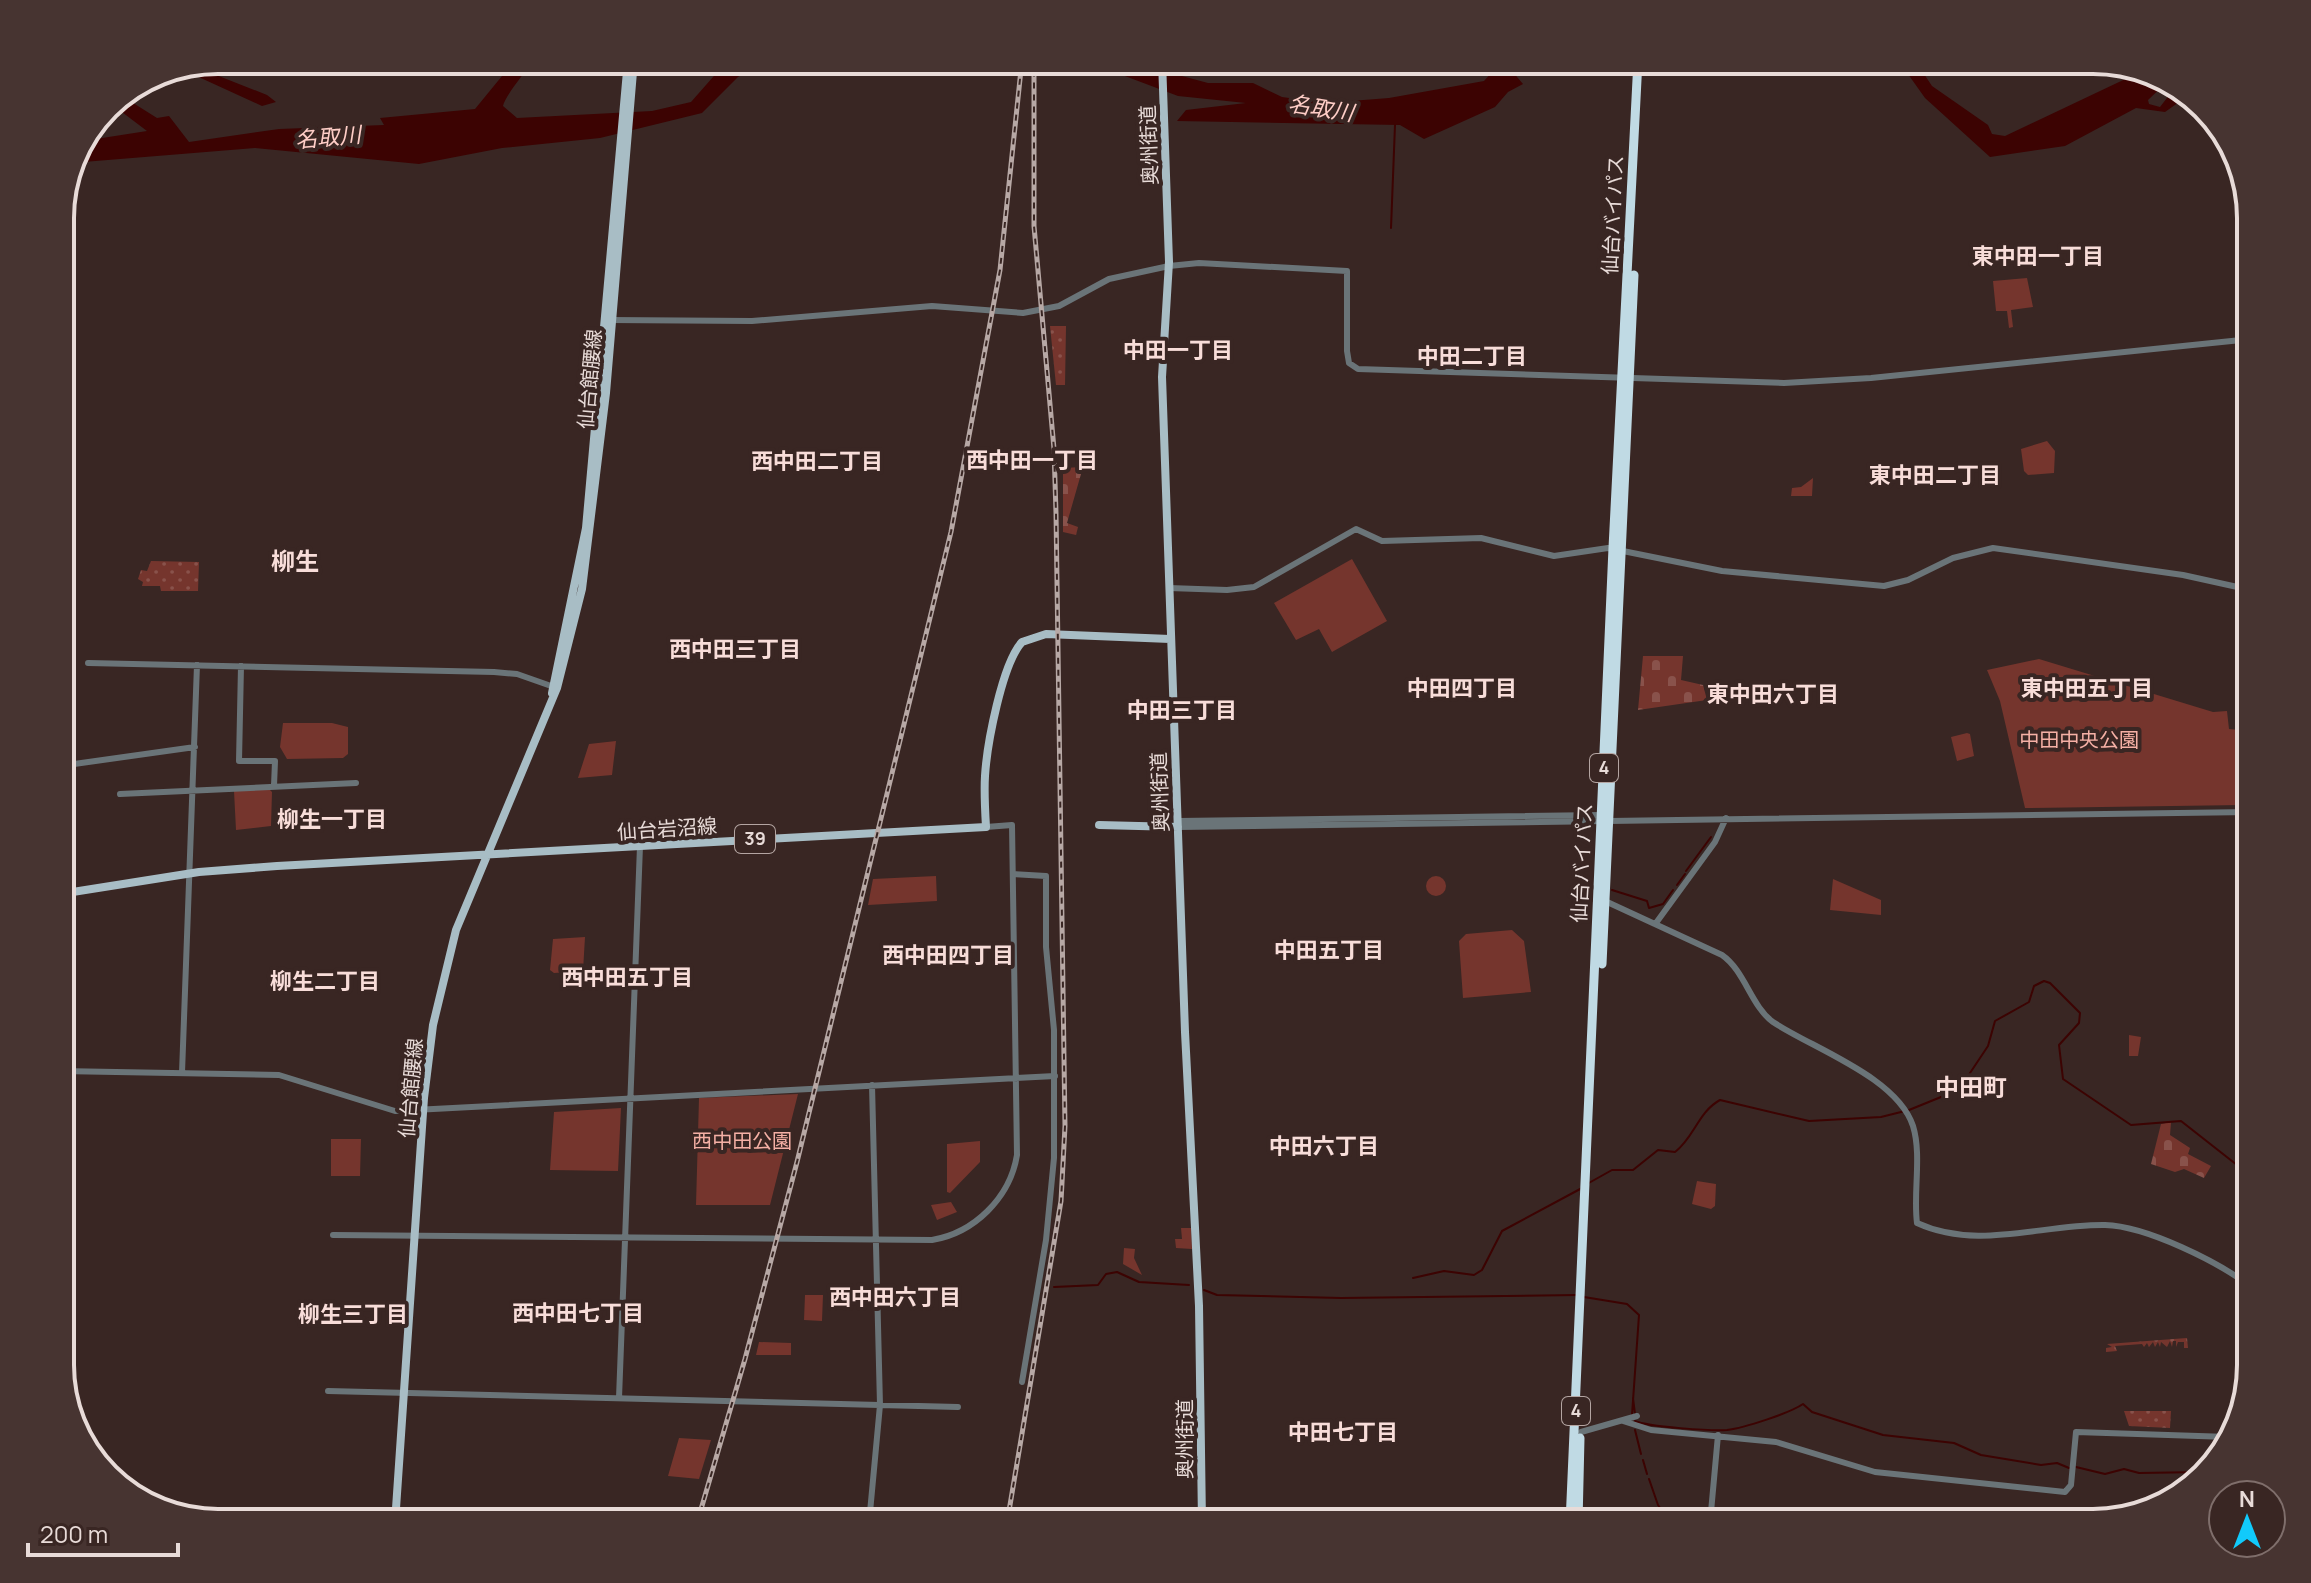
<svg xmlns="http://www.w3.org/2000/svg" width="2311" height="1583" font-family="Manrope,'Noto Sans JP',sans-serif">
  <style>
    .grass { fill: url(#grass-dots) }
    .cemetery { fill: url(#cemetery-stones) }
    .green { fill: #75352d }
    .water { fill: #3c0302 }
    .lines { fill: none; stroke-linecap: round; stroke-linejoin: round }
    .stream { stroke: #3c0302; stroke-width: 2 }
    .minor { stroke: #6a7478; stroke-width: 6 }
    .major { stroke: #a8bdc5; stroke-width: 8 }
    .highway { stroke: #c0dae4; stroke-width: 9 }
    .rail-casing { stroke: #b7a8a5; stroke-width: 5 }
    .rail { stroke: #392623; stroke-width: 2; stroke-dasharray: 6; stroke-linecap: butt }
    .labels { text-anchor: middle; stroke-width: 8; stroke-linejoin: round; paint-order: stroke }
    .shield { fill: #392623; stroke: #b4a5a2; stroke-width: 2 }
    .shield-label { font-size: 18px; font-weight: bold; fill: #e8dbd8 }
    .street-label { font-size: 20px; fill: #e8dbd8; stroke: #392623 }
    .park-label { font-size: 20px; fill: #f5b0a5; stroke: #392623 }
    .water-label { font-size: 22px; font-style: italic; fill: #ffcec7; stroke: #392623 }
    .neighbourhood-label { font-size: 22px; font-weight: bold; fill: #f8ddd9; stroke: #392623 }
    .quarter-label { font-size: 24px; font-weight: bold; fill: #f8ddd9; stroke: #392623 }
    .rim { fill: none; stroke: #e8dbd8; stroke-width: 4 }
  </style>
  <defs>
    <pattern id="grass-dots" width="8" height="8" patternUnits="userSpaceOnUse" patternTransform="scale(2)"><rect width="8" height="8" fill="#75352d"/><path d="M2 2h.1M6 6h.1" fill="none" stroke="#89524b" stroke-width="1.8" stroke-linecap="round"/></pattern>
    <pattern id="cemetery-stones" width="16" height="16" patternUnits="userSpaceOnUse" patternTransform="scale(2)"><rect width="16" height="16" fill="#75352d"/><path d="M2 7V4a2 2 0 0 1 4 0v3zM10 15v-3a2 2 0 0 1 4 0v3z" fill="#89524b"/></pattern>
  </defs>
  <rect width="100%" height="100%" fill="#392623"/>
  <path class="grass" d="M1050 326H1066L1065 385H1056Z
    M151 561 199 562 198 591H161L160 586H142L143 582 138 579 141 570 147 571Z
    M2187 1338 2188 1348H2184V1342H2178L2176 1347V1341H2173L2172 1347 2170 1341 2167 1347 2161 1342 2160 1347 2158 1342 2155 1347 2153 1342 2149 1347 2147 1343 2144 1347 2142 1344 2115 1346 2117 1351 2106 1352V1348L2112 1347 2107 1344Z
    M2124 1411H2171L2170 1428 2129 1426Z"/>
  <path class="cemetery" d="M1083 467 1067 523 1078 527 1076 535 1063 532V468Z
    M1643 656H1683L1681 680 1703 685 1707 700 1638 710Z
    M2171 1122 2170 1135 2190 1148 2188 1154 2211 1166 2204 1178 2184 1169 2175 1172 2151 1164 2161 1124Z"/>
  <path class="green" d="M2027 278 2033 307 2011 310 2013 327 2009 328 2007 311H1996L1993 281Z
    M2047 441 2055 451 2054 473 2028 475 2024 471 2021 449Z
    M1813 478 1812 496H1791L1792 488 1801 487Z
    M1352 559 1387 621 1332 652 1319 629 1296 640 1274 603Z
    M2039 659 2213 712 2227 711 2229 729 2250 731 2251 800 2243 805 2025 808 2000 701 1987 670Z
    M283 723H332L348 727V754L343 758 287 759 280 747Z
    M1967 733 1970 734 1974 756 1957 761 1951 737Z
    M616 741 612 775 578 778 589 744Z
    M269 789 272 792 271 826 236 830 234 791Z
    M1426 886a10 10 0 1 1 20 0a10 10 0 1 1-20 0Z
    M936 876 937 901 868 905 873 879Z
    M1833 879 1881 900V915L1830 910Z
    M1512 930 1524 941 1531 992 1463 998 1459 941 1466 934Z
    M585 937 583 971 554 973 550 970 553 939Z
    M2129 1035 2141 1037 2138 1056H2129Z
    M798 1094 770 1205H696L699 1098Z
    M621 1108 618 1171 550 1170 554 1112Z
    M331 1139H361L360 1176H331Z
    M980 1141V1162L950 1193 947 1192V1144Z
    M1697 1181 1716 1184 1715 1206 1711 1209 1692 1204Z
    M951 1202 957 1212 937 1220 931 1205Z
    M1181 1228H1191L1192 1249 1176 1248 1175 1239H1182Z
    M1124 1248 1135 1249 1134 1258 1142 1275 1123 1264Z
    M805 1295H823L822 1321 804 1320Z
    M759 1342 791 1343V1355H756Z
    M679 1438 711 1440 699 1479 668 1476Z
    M1334 1509 1376 1522 1375 1523H1327Z"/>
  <path class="water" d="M515 60H534C526 71 505 96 503 106L517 118 652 111 691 102 728 60H766L738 77 702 113 600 138 502 148 419 164 255 148 71 163 83 141 147 131 110 103 122 96 157 118 169 116 189 142 279 129 384 125 380 118 475 109Z
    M961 60H1145L1167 72 1208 83H1253L1282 97 1325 103 1389 98 1484 81 1503 60H1523L1512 71 1523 84 1508 92 1495 107 1424 139 1400 125 1177 121 1186 110 1246 103 1178 96 1093 64 1048 61 1002 74Z
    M1898 60H1939L1918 65 1932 86 1988 125 1992 134 2005 136 2138 73 2167 82 2148 100 2149 104 2160 107 2177 85 2189 95 2165 112 2136 108 2065 146 1990 157 1925 98Z
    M191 65 267 95 276 102 262 106 179 68Z"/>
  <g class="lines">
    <path class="stream" d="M1391 228 1395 125
      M1686 871 1711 837
      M1677 885 1685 874
      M1612 890 1647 901 1649 908 1663 904 1673 890
      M1587 1184 1612 1170H1633L1658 1150 1675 1152C1694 1138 1698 1112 1720 1100L1809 1121 1881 1117 1909 1110 1941 1097 1966 1079 1988 1046 1995 1021 2029 1002 2034 986 2044 981 2050 983 2080 1013 2079 1023 2059 1045 2063 1079 2131 1125 2181 1121 2251 1176
      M1413 1278 1444 1271 1474 1275 1482 1270 1502 1231 1582 1188
      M1054 1287 1098 1285 1106 1274 1117 1272 1139 1282 1189 1285
      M1204 1290 1217 1295 1341 1298 1577 1295
      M1584 1297 1627 1304 1639 1315 1632 1415
      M1633 1398 1635 1414
      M1635 1421C1648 1427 1712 1431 1727 1430 1744 1428 1790 1413 1803 1404L1812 1412 1883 1435 1954 1443 1981 1455 2041 1465 2057 1463 2069 1468
      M1635 1430 1641 1454
      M1643 1460 1647 1474
      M2076 1467 2105 1474 2124 1469 2139 1473 2203 1472
      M1649 1479 1658 1505 1671 1523"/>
    <path class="minor" d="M609 320 752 321 932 306 1023 313 1059 306 1109 279 1169 266 1199 263 1347 271V351L1349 363 1358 369 1784 383 1871 378 2251 339
      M1169 588 1227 590 1254 587 1356 529 1382 541 1481 538 1554 556 1608 548 1722 571 1884 586 1908 580 1953 558 1993 548 2183 575 2251 590
      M88 663 494 672 517 674 554 687
      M241 666 239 761H275L274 786
      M60 766 195 747
      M120 794 356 783
      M1178 821 1602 815
      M1178 827 2251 812
      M1013 874 1046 876V947L1054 1030V1158L1046 1240 1022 1382
      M1605 901 1722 955C1745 971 1751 1006 1773 1022 1812 1048 1897 1077 1913 1126 1922 1155 1913 1193 1917 1223 1978 1251 2042 1224 2105 1225 2146 1226 2219 1262 2251 1287
      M1656 923 1715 842 1726 818
      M60 1071 279 1075 395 1111 1055 1076
      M182 1073 197 665
      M333 1235 932 1240C974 1233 1010 1198 1017 1155L1012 825 986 827
      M328 1391 958 1407
      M619 1398 640 846
      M1623 1421 1651 1430 1776 1442 1875 1472 2065 1492 2071 1485 2076 1432 2229 1437
      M1581 1432 1637 1416
      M869 1523 880 1405 872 1085
      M1710 1523 1718 1435"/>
    <path class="major" d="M1162 60 1169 262 1162 377 1185 1032 1199 1306 1202 1523
      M552 693 586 528 628 60
      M1099 825 1178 827
      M60 894 199 872 277 866 986 827C985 810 984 792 985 776 987 744 1002 664 1022 642L1046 634 1170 639
      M395 1523 424 1098 433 1025 456 930 557 688 582 589 606 393 634 60"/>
    <path class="highway" d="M1602 964 1634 275
      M1570 1523 1613 548 1638 60
      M1578 1523 1580 1438"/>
    <g class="rail-casing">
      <path id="rail" d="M697 1523 745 1359 797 1162 951 532 1000 270 1022 60
        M1007 1523 1061 1201 1065 1126 1056 513 1054 449 1034 226V60"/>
    </g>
    <use href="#rail" class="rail"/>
  </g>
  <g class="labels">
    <g class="shield">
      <rect x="1590" y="754" width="28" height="28" rx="6"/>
      <rect x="735" y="825" width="40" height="28" rx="6"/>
      <rect x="1562" y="1397" width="28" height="28" rx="6"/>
    </g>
    <g class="shield-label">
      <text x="1604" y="774">4</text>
      <text x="755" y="845">39</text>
      <text x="1576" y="1417">4</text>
    </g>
    <g class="street-label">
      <text transform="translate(1149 145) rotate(-92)" y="7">奥州街道</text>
      <text transform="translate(1613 215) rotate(-87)" y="7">仙台バイパス</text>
      <text transform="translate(590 379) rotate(-85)" y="7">仙台館腰線</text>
      <text transform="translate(1160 792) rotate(-92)" y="7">奥州街道</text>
      <text transform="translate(667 829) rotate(-4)" y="7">仙台岩沼線</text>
      <text transform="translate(1582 863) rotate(-87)" y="7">仙台バイパス</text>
      <text transform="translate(411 1088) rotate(-85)" y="7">仙台館腰線</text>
      <text transform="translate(1185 1439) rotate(-90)" y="7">奥州街道</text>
    </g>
    <g class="park-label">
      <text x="2079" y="747">中田中央公園</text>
      <text x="742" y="1148">西中田公園</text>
    </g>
    <g class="water-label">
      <text transform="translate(1321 108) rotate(9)" y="8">名取川</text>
      <text transform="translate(328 137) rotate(-5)" y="8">名取川</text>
    </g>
    <g class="neighbourhood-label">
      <text x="2038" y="264">東中田一丁目</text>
      <text x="1178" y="358">中田一丁目</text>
      <text x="1472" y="364">中田二丁目</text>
      <text x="1032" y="468">西中田一丁目</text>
      <text x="817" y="469">西中田二丁目</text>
      <text x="1935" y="483">東中田二丁目</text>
      <text x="735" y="657">西中田三丁目</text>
      <text x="1462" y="696">中田四丁目</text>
      <text x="2087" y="696">東中田五丁目</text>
      <text x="1773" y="702">東中田六丁目</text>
      <text x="1182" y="718">中田三丁目</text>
      <text x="332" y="827">柳生一丁目</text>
      <text x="1329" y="958">中田五丁目</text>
      <text x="948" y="963">西中田四丁目</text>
      <text x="627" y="985">西中田五丁目</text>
      <text x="325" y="989">柳生二丁目</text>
      <text x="1324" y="1154">中田六丁目</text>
      <text x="895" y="1305">西中田六丁目</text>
      <text x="578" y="1321">西中田七丁目</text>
      <text x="353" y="1322">柳生三丁目</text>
      <text x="1343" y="1440">中田七丁目</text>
    </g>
    <g class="quarter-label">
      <text x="295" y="570">柳生</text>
      <text x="1971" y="1096">中田町</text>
    </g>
  </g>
  <path d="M0 0H2311V1583H0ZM218 74H2093A144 144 0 0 1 2237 218V1365A144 144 0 0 1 2093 1509H218A144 144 0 0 1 74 1365V218A144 144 0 0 1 218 74Z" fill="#473431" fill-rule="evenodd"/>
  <path class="rim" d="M218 74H2093A144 144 0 0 1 2237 218V1365A144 144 0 0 1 2093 1509H218A144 144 0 0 1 74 1365V218A144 144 0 0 1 218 74Z"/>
  <g transform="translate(2247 1519)"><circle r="38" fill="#392623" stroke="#7f6e6b" stroke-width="2"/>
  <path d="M0-6L14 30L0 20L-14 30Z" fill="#11cafb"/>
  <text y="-12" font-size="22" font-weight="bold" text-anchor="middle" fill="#e8dbd8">N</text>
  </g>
  <path d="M28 1543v12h150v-12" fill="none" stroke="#e8dbd8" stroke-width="4"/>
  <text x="40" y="1543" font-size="24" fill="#e8dbd8" stroke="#392623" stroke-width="6" paint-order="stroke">200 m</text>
</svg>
